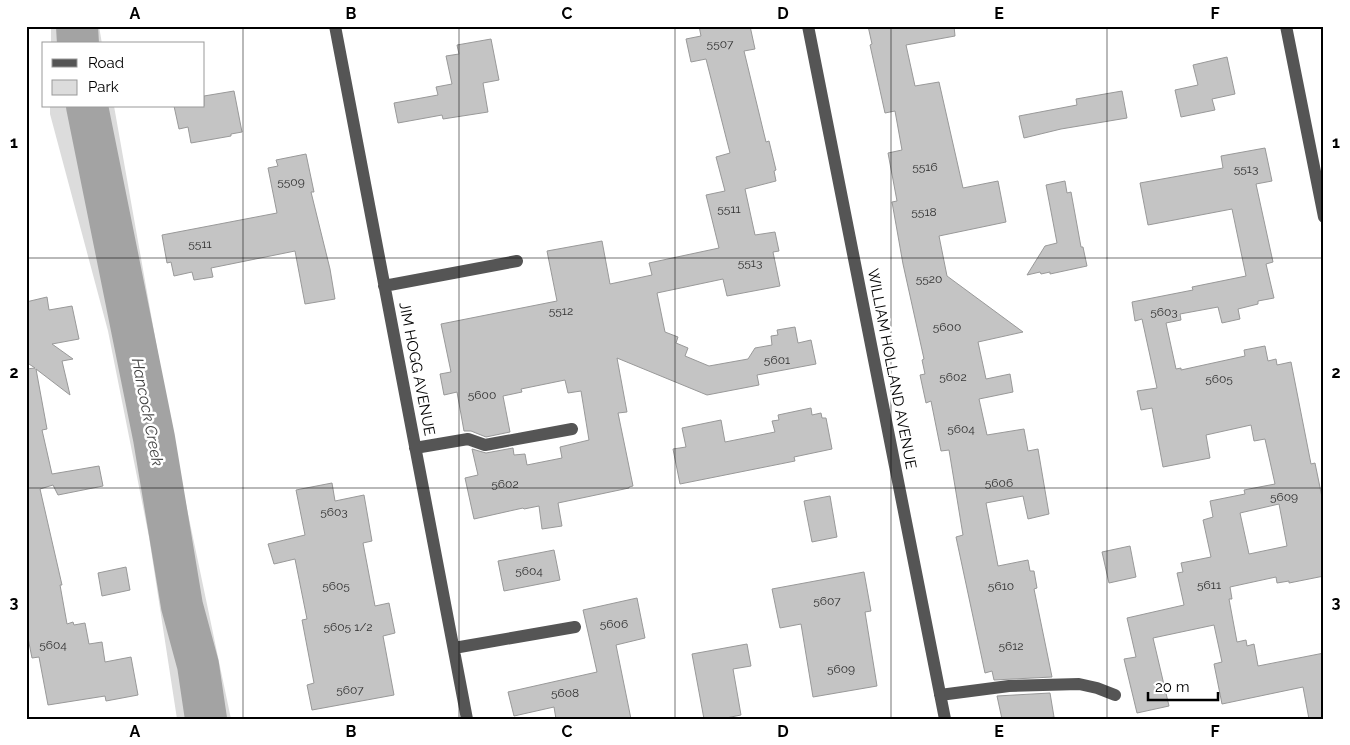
<svg xmlns="http://www.w3.org/2000/svg" width="1350" height="745" font-family="Raleway,sans-serif">
  <style>
    .green { fill: #dcdcdc }
    .lines { fill: none; stroke-linecap: round; stroke-linejoin: round }
    .river { stroke: #a3a3a3; stroke-width: 42 }
    .building { fill: #c4c4c4; stroke: #999; fill-rule: evenodd }
    .minor { stroke: #555; stroke-width: 12 }
    .grid { fill: none; stroke: #000; stroke-width: 1; stroke-opacity: 0.55 }
    .labels { text-anchor: middle; stroke-width: 5; stroke-linejoin: round; paint-order: stroke }
    .number-label { font-size: 12px; fill: #313131 }
    .street-label { font-size: 15px; fill: #000; stroke: #fff }
    .water-label { font-size: 16px; font-style: italic; fill: #444; stroke: #fff }
    .neatline { fill: none; stroke: #000; stroke-width: 2 }
    .grid-label { font-size: 16px; text-anchor: middle; font-weight: bold; fill: #000 }
  </style>
  <rect width="100%" height="100%" fill="#fff"/>
  <path class="green" d="M51 26H99L102 44H51Z
    M50 106H114L177 461 231 719H177L149 537 108 331 50 114Z"/>
  <g class="lines">
    <path class="river" d="M77 26 78 44
      M87 106 154 438 182 606 198 665 206 719"/>
  </g>
  <path class="building" d="M699 26H750L755 49 744 51 766 142 769 141 776 170 774 171 776 181 745 189 755 235 775 232 779 251 773 252 780 286 727 296 723 279 657 293 665 332 678 337 676 343 688 348 685 356 709 366 748 359 755 348 772 345 771 336 778 335 777 330 795 327 798 343 811 340 816 364 757 375 759 385 707 395 617 358 627 412 618 413 633 486 629 487V488L558 503 562 526 542 529 539 506 524 509 523 508 474 519 465 478 478 475 472 449 486 453 513 448 514 455 525 454 527 465 562 458 560 447 589 440 581 391 568 393 565 380 521 389 522 392 503 396 510 432 486 437 471 431H464L457 392 444 395 440 374 451 372 441 324 557 301 547 251 602 241 610 284 652 275 649 263 719 248 706 195 725 191 716 157 730 153 706 59 691 62 686 39 701 36Z
    M868 26H954L955 36 906 45 915 86 939 82 963 188 998 181 1006 222 939 236 947 276 1023 332 978 342 986 379 1010 374 1013 392 979 399 987 435 1024 429 1028 451 1038 449 1049 514 1028 519 1023 496 986 503 998 566 1028 560 1030 571H1034L1037 588 1034 589 1052 677 994 680 992 671 985 673 956 537 963 535 949 450 941 451 931 401 926 403 920 375 925 374 922 360 924 359 903 264 892 202 897 201 888 153 902 150 895 111 885 113 870 45 872 44Z
    M491 39 499 80 483 83 488 112 443 119 442 115 398 123 394 103 438 95 436 87 452 84 446 56 459 54 457 45Z
    M1227 57 1235 94 1212 99 1215 110 1181 117 1175 90 1198 85 1193 65Z
    M234 91 242 132 231 134V136L191 143 188 127 179 129 174 106H204V96Z
    M1122 91 1127 118 1061 129 1024 138 1019 116 1077 105 1076 99Z
    M1265 148 1272 181 1256 184 1273 262 1266 264 1274 298 1258 301V304L1238 309 1240 319 1222 323 1218 307 1180 314 1181 320 1166 323 1176 369 1181 368V370L1245 356 1244 350 1265 346 1268 361 1276 359 1277 365 1291 362 1311 464 1315 463 1324 507V576L1289 583V581L1277 583 1276 577 1230 587 1232 599H1229L1237 642 1246 640 1247 646 1254 644 1258 666 1324 653V719H1309L1303 687 1222 704 1214 664 1222 662 1214 625 1153 638 1169 706 1137 713 1124 659 1136 657 1127 618 1184 605 1177 573 1183 572 1181 563 1211 557 1203 520 1213 517 1210 501 1245 494 1244 490 1275 484 1265 439 1254 441 1251 425 1206 435 1210 458 1163 467 1152 408 1141 410 1137 391 1157 388 1142 319 1135 321 1132 302 1193 290 1192 287 1246 276 1232 209 1148 225 1140 183 1223 168 1221 156ZM1279 504 1287 546 1249 554 1240 513Z
    M306 154 314 192H311L330 269 335 299 305 304 295 251 211 268 213 277 194 280 192 272 174 276 171 262 167 263 162 235 277 213 268 168 278 166 276 160Z
    M1065 181 1067 193 1071 192 1081 247H1083L1087 266 1050 274V272L1041 274 1040 272 1027 275 1045 246 1057 243 1046 185Z
    M47 297 49 310 72 306 79 339 52 344 73 359 62 361 70 395 36 369 47 429 42 430 52 474 99 466 103 486 58 495 53 485 40 489 62 585H60L67 624 73 622 74 625 85 623 89 644 102 642 105 662 131 657 138 695 106 701 105 696 48 705 39 657 32 658 26 628V369L35 368 26 362V302Z
    M811 408 812 415 821 413 822 418H826L832 449 794 457 795 461 680 484 673 449 686 447 682 428 721 420 725 442 775 432 772 421 779 420 778 415Z
    M332 483 335 501 364 495 372 541 363 543 375 606 389 603 395 633 383 636 394 695 312 710 307 685 314 683 302 620 307 619 295 559 274 564 268 544 305 535 296 490Z
    M830 496 837 537 812 542 804 501Z
    M1130 546 1136 577 1109 583 1102 552Z
    M554 550 560 580 504 591 498 561Z
    M126 567 130 590 102 596 98 573Z
    M864 572 871 611 865 612 877 686 813 697 801 624 780 628 772 589Z
    M637 598 645 638 616 645 631 719H556L554 707 514 716 508 692 597 672 583 610Z
    M747 644 751 666 733 669 741 715 721 719H704L692 654Z
    M1050 693 1054 717 1044 719H1002L997 696Z"/>
  <g class="lines">
    <path class="minor" d="M335 26 467 719
      M808 26 945 719
      M1286 26 1324 217
      M384 286 517 261
      M415 448 468 439 485 445 572 429
      M454 648 575 627
      M940 695 1009 686 1079 684 1097 688 1115 695"/>
  </g>
  <path class="grid" d="M243 26V719M459 26V719M675 26V719M891 26V719M1107 26V719M26 258H1324M26 488H1324"/>
  <g class="labels">
    <g class="number-label">
      <text x="720" y="48">5507</text>
      <text x="925" y="171">5516</text>
      <text x="1246" y="173">5513</text>
      <text x="291" y="186">5509</text>
      <text x="729" y="213">5511</text>
      <text x="924" y="216">5518</text>
      <text x="200" y="248">5511</text>
      <text x="750" y="267">5513</text>
      <text x="929" y="283">5520</text>
      <text x="561" y="315">5512</text>
      <text x="1164" y="316">5603</text>
      <text x="947" y="331">5600</text>
      <text x="777" y="364">5601</text>
      <text x="953" y="381">5602</text>
      <text x="1219" y="383">5605</text>
      <text x="482" y="399">5600</text>
      <text x="961" y="433">5604</text>
      <text x="999" y="487">5606</text>
      <text x="505" y="488">5602</text>
      <text x="1284" y="501">5609</text>
      <text x="334" y="516">5603</text>
      <text x="529" y="575">5604</text>
      <text x="1209" y="589">5611</text>
      <text x="336" y="590">5605</text>
      <text x="1001" y="590">5610</text>
      <text x="827" y="605">5607</text>
      <text x="614" y="628">5606</text>
      <text x="348" y="631">5605 1/2</text>
      <text x="53" y="649">5604</text>
      <text x="1011" y="650">5612</text>
      <text x="841" y="673">5609</text>
      <text x="350" y="694">5607</text>
      <text x="565" y="697">5608</text>
    </g>
    <g class="street-label">
      <text transform="translate(417 369) rotate(79)" y="5">JIM HOGG AVENUE</text>
      <text transform="translate(892 369) rotate(79)" y="5">WILLIAM HOLLAND AVENUE</text>
    </g>
    <g class="water-label">
      <text transform="translate(148 412) rotate(79)" y="6">Hancock Creek</text>
    </g>
  </g>
  <rect width="1350" height="745" fill="none" stroke="#ffffff" stroke-width="55"/>
  <rect x="42" y="42" width="162" height="65" fill="#ffffff" stroke="#999999"/>
  <rect x="52" y="59" width="25" height="8" fill="#555555" stroke="#999999"/>
  <text x="88" y="68" font-size="15" fill="#000000">Road</text>
  <rect x="52" y="80" width="25" height="15" fill="#dcdcdc" stroke="#999999"/>
  <text x="88" y="92" font-size="15" fill="#000000">Park</text>
  <path d="M1148 692v8h70v-8" fill="none" stroke="#000000" stroke-width="2.5"/>
  <text x="1155" y="692" font-size="15" fill="#000000" stroke="#ffffff" stroke-width="4" paint-order="stroke">20 m</text>
  <rect x="28" y="28" width="1294" height="690" class="neatline"/>
  <g class="grid-label">
    <text x="135" y="19">A</text>
    <text x="351" y="19">B</text>
    <text x="567" y="19">C</text>
    <text x="783" y="19">D</text>
    <text x="999" y="19">E</text>
    <text x="1215" y="19">F</text>
    <text x="14" y="148">1</text>
    <text x="1336" y="148">1</text>
    <text x="14" y="378">2</text>
    <text x="1336" y="378">2</text>
    <text x="14" y="608">3</text>
    <text x="1336" y="608">3</text>
    <text x="135" y="737">A</text>
    <text x="351" y="737">B</text>
    <text x="567" y="737">C</text>
    <text x="783" y="737">D</text>
    <text x="999" y="737">E</text>
    <text x="1215" y="737">F</text>
  </g>
</svg>
